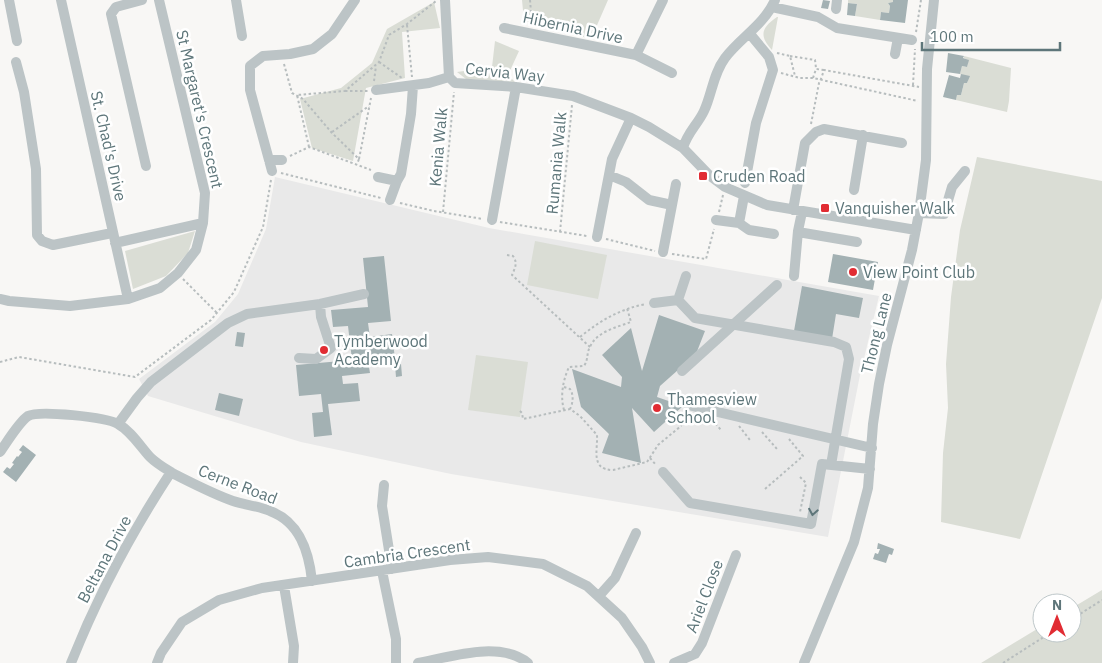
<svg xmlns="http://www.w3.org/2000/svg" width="1102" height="663" font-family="'IBM Plex Sans',sans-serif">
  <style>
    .built { fill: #e9e9e9 }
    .green { fill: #daddd5 }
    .building { fill: #a3b1b3 }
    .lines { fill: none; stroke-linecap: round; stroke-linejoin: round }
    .path { stroke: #b7bdbe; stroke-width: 2; stroke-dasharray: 2.5 2.5; stroke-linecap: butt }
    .minor { stroke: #bcc4c6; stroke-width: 10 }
    .oneway { stroke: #5e767a }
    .poi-dot { fill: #e12c33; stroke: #fff; stroke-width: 2 }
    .labels { text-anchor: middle; stroke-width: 5; stroke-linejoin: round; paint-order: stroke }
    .street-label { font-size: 16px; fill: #5e767a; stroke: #fff }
    .poi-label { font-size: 16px; fill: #5e767a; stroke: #fff; text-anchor: start }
  </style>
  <rect width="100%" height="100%" fill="#f8f7f5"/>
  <path class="built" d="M275 177 489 228 879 296 860 375 828 537 451 474 301 442 148 396 139 379 215 322 238 294 266 229Z"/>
  <path class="green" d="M522 0H608L591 39 524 21Z
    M848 0H893V2L888 3 890 6 889 13 881 12 880 20 855 16 857 4 848 3Z
    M434 2 440 28 402 32 405 78 366 88 353 161 312 148 300 99 341 88 372 63 387 29Z
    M777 17H778L772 50C759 36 761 28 777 17Z
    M495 41 519 51 508 75 515 82 466 79 457 72 492 67Z
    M964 56 1011 68 1009 101 1007 112 943 97 956 100 957 95H961L964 83H967L968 80 960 74 962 66 967 67 968 60 964 58Z
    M977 157 1102 181V298L1020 539 941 522 943 453 948 408 946 364 951 297 960 230Z
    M195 231 188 253 166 276 133 289 125 251Z
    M535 241 607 255 598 299 527 285Z
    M476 355 528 362 520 417 468 410Z
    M1102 590V663H981L1042 626V633H1072V608Z"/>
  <path class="building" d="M823 0 830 1 828 9 821 8Z
    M893 0H908L905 23 880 20 881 12 889 13 890 6 888 3 893 2Z
    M848 3 857 4 855 16 847 15Z
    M948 53 964 56 963 58 969 60 967 67 962 66 960 74 946 72Z
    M961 74 970 76 967 83H964L961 95H957L956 100 943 97 949 75 960 78Z
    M833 254 878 262 873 290 828 282Z
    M384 256 391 321 368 323 370 337 392 334 395 359 368 361 370 373 342 376 343 384 358 383 360 401 328 404 332 435 314 437 312 413 323 412 321 394 299 396 296 365 352 360 348 326 333 327 331 310 368 307 363 258Z
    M802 286 863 298 859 318 836 314 832 339 794 331Z
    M659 315 705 331 696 354 660 386 657 397 683 406 654 432 632 408 641 463 602 453 609 434 581 407 572 369 621 387 622 377 602 355 631 328 642 371Z
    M237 332 245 333 243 347 235 346Z
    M401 364 402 376 396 377 395 365Z
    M219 393 243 399 239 416 215 410Z
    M23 445 36 455 16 482 3 472 7 467 10 469 14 464 12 463 17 456 18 457 22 452 19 450Z
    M878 543 894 549 892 555 889 554 886 563 873 559 875 553 878 554 880 549H877Z"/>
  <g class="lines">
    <path class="path" d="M530 0 532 24
      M407 25 412 77
      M916 32 921 0
      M777 53 790 56 795 76
      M790 56 815 60 816 68
      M379 62 402 78
      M284 64 292 93 303 99 332 133 359 159 357 164
      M824 70 816 69 813 78 918 101
      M781 73 800 78H813
      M374 81 376 66
      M913 85 915 49
      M345 91H368
      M811 124 819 83 821 79 824 70 919 87
      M332 132 369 106
      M309 147 297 95 345 91 379 62 389 35 407 24 436 1
      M290 156 309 147 371 170
      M359 159 371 98
      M281 173 381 198
      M400 203 434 211 483 219
      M443 212 454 92
      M719 212 723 195
      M500 222 587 236
      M560 232 572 105
      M606 239 655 251
      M672 254 706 259 714 229
      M507 255 513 256C518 263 515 268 512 275L590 347
      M183 279 217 313
      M580 337C601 320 620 309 646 304
      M0 362 19 357 135 377 211 320 234 292 263 227 271 180
      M564 387 570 389C574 395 573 403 570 409
      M564 410C560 396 563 380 569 367L584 366C589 358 586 354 590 347 596 332 617 327 631 322L627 308
      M520 411 522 413 523 419 570 409 580 416 597 435C598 449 590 470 613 470L647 462 658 445 681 426 685 413
      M712 420 722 431
      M739 426 750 440
      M762 432 777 449
      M650 458 656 465
      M800 477 806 483 800 512
      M765 489 803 456 789 439
      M1072 619 1102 600
      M1003 663 1050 633"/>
    <path class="minor" d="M9 0 17 41
      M61 0 128 299
      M142 0 116 7 111 14 146 166
      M236 0 242 36
      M445 0 449 77
      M772 7 818 17 837 28 912 40
      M836 9 837 0
      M504 28 636 55 672 73
      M895 54 898 38
      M636 55 663 0
      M16 62 24 92 36 169 37 235 42 241 53 245 112 233
      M376 90 429 83 449 77 455 83 516 87 573 96 631 118 649 127 683 148 709 175 725 187 767 205 916 230
      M683 148C687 133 698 124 704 111 712 94 713 74 725 58 741 37 764 25 775 0
      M269 160H282
      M272 171 250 90V66L263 56 290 54 313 49 332 34 355 0
      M609 175 626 182 649 200 672 205
      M378 177 397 181 401 174 411 114 413 86
      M745 183 756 123 773 70 769 57 750 34
      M854 190 863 135
      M744 196 739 223 749 230 774 234
      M390 200 397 181
      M793 210 805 143 816 132 824 129 902 143
      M919 213 944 214 952 187 965 171
      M492 220 516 87
      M716 220 739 223
      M798 232 857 242
      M597 237 612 159 631 118
      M115 243 203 223
      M663 252 676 184
      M794 276 798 231 802 212
      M0 299 9 301 70 306 128 299 160 288 178 273 196 250 203 223 205 193 159 0
      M678 300 686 276
      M654 303 678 300 695 318 834 342 846 347 849 359 831 465
      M299 358 316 359 331 348 321 317 320 304
      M682 371 777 285
      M688 405 872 448
      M118 424 137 398 151 382 228 323 247 314 320 304 364 294
      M0 452C7 442 19 422 28 416 39 410 106 417 118 424 131 431 140 446 150 457 157 464 166 469 174 474 194 484 213 494 233 501 245 505 258 506 270 511 300 522 309 552 312 581
      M663 472 690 503 811 524 822 464 870 469
      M384 485 382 506 392 569
      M382 571 396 639V663
      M284 586 294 646 293 663
      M599 596 615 578 636 533
      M71 663C98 595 131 533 171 472
      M157 663 161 653 182 622 219 600 262 588 450 560 488 557 543 564 587 586 622 618 642 647 650 663
      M418 663C450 657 500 640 528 663
      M674 663 695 654 702 643 736 555
      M804 663 854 542 868 488 873 424 879 384 887 345 912 250 919 213 926 160 927 69 934 0"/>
  </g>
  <defs><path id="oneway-chevron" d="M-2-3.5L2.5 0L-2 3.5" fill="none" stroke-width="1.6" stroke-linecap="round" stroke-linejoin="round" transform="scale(1.25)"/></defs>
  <use class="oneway" href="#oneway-chevron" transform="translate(813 512) rotate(100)"/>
  <g class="poi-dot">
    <rect x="698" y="171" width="10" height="10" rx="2.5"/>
    <rect x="820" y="203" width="10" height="10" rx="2.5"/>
    <circle cx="853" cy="272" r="5"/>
    <circle cx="324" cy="350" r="5"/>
    <circle cx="657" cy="408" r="5"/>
  </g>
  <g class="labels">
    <g class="street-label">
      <text transform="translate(573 27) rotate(12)" y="6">Hibernia Drive</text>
      <text transform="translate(505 72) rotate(6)" y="6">Cervia Way</text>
      <text transform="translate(200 109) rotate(77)" y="6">St Margaret's Crescent</text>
      <text transform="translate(109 146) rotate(77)" y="6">St. Chad's Drive</text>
      <text transform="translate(438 147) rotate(-85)" y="6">Kenia Walk</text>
      <text transform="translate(556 163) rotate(-85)" y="6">Rumania Walk</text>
      <text transform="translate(876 333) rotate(-76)" y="6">Thong Lane</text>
      <text transform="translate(238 484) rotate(21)" y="6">Cerne Road</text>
      <text transform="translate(407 553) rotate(-8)" y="6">Cambria Crescent</text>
      <text transform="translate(104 559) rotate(-62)" y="6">Beltana Drive</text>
      <text transform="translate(704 596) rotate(-69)" y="6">Ariel Close</text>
    </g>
    <g class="poi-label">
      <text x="713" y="182">Cruden Road</text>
      <text x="835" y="214">Vanquisher Walk</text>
      <text x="863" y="278">View Point Club</text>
      <text x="334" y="347">Tymberwood<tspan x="334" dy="18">Academy</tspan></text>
      <text x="667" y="405">Thamesview<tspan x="667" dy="18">School</tspan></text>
    </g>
  </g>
  <g transform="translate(1057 618)"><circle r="24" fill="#ffffff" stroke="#bfc8ca"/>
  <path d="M0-4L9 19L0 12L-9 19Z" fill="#e12c33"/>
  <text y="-8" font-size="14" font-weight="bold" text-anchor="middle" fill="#5e767a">N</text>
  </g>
  <path d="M922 42v8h138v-8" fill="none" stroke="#5e767a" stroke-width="2.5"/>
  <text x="930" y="42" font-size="15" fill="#5e767a" stroke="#ffffff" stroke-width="4" paint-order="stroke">100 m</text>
</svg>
